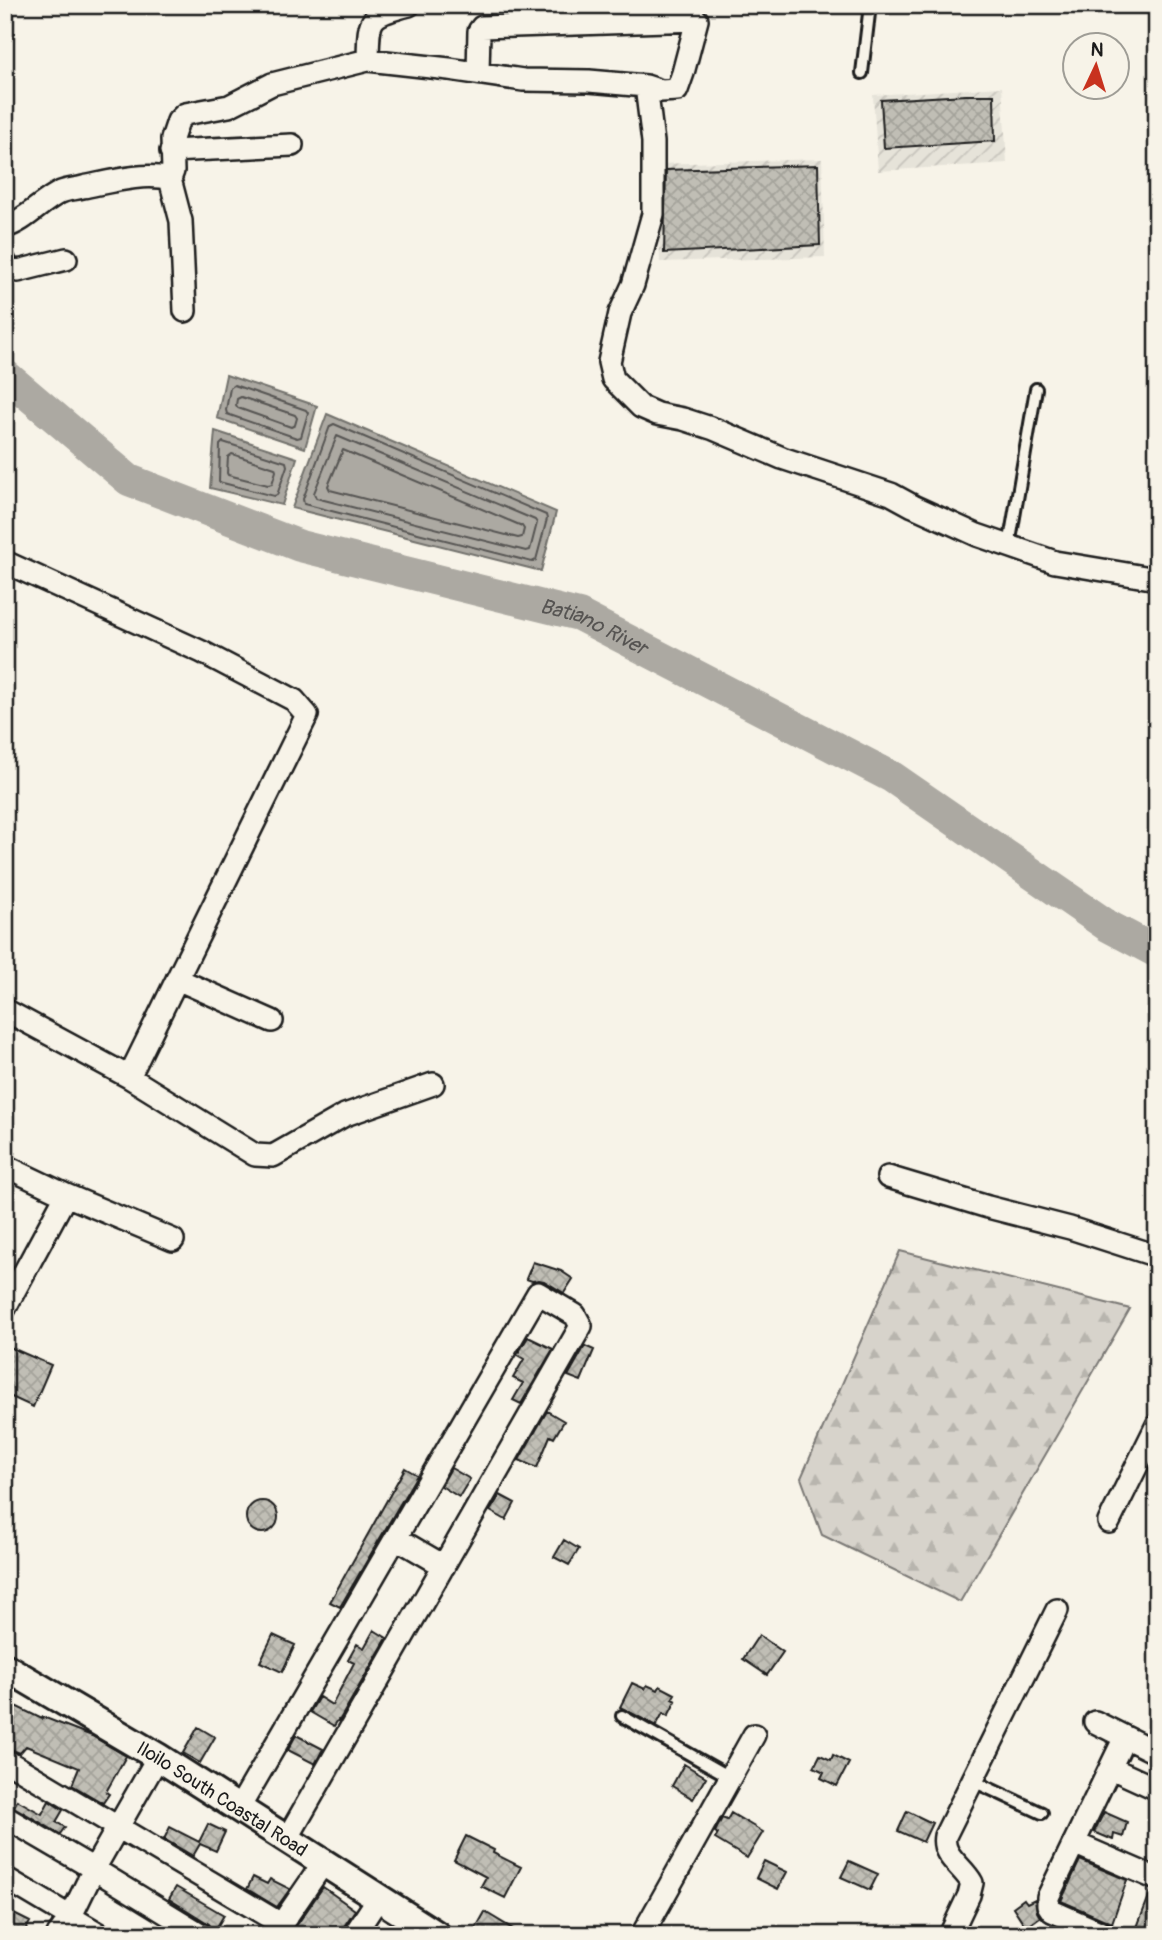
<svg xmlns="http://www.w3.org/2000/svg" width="1162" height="1940" font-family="Pangolin,sans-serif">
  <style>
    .industrial { fill: url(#industrial-furrows) }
    .forest { fill: url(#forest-firs); stroke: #7a7874; stroke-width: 2 }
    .water { fill: #aca9a2; stroke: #72716c; stroke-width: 2 }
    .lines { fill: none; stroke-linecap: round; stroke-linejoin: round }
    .shore { stroke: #565452; stroke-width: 2 }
    .river { stroke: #aca9a2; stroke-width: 32 }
    .building { fill: url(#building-cross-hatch); stroke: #1c1c1c; stroke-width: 2 }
    .service-casing { stroke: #1c1c1c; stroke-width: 16 }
    .minor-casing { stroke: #1c1c1c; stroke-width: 26 }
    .tertiary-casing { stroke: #1c1c1c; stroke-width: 32 }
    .service { stroke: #f7f3e8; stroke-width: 10 }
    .minor { stroke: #f7f3e8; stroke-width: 21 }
    .tertiary { stroke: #f7f3e8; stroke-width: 26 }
    .labels { text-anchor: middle; stroke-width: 6; stroke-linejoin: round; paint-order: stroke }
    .street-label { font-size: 19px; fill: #1c1c1c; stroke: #f7f3e8 }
    .water-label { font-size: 21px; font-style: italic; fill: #565452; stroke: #f7f3e8 }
  </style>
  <defs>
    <pattern id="industrial-furrows" width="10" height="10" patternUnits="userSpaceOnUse" patternTransform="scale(1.75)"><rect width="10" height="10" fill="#e6e3d9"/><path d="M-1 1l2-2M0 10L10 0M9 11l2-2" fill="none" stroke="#c5c2ba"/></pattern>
    <pattern id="forest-firs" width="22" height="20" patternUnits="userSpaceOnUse" patternTransform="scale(1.75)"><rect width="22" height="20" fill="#d7d3cb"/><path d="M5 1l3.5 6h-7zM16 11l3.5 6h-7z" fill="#b8b5ae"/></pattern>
    <pattern id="building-cross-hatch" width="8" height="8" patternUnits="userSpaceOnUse" patternTransform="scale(1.75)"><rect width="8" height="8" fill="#c0beb5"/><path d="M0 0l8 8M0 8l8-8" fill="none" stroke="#a4a39b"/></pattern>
  </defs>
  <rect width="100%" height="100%" fill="#f7f3e8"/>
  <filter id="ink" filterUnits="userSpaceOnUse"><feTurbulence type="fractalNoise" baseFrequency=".0143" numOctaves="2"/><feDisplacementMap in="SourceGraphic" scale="14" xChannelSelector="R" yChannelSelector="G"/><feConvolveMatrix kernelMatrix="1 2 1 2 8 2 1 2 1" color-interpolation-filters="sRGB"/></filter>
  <g filter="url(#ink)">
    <path class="industrial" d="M1002 87 1007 163 878 171 873 95Z
      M822 159 825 257 660 262 657 164Z"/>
    <path class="forest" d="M900 1251 1130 1309 960 1602 822 1535 801 1478Z"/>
    <path class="water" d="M226 375 317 406 305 448 217 418Z
      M327 414 556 512 541 571 292 508Z
      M215 431 297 458 282 505 210 488Z"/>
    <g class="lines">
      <path class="shore" d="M234 385 306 410 308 413 301 437 297 438 227 414 226 410 230 388Z
        M241 397 295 415 297 418 295 425 291 427 238 408 236 405 237 399Z
        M334 424 546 515 547 519 536 560 532 562 304 504 303 499 330 426Z
        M337 436 535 520 537 523 530 550 526 551 316 498 314 493Z
        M223 442 286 462 287 466 277 495 274 496 219 482 220 445Z
        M343 450 522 526 524 529 522 537 518 538 330 490 328 486Z
        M232 454 275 468 276 471 272 484 268 485 228 475 227 473 228 457Z"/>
      <path class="river" id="s1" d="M5 375 129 480 300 546 579 615 892 777 1108 926 1157 952"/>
    </g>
    <path class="building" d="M966 95H994L995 141 884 148 881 100Z
      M818 165 820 245 664 253 666 170Z
      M533 1262 561 1271 573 1279 564 1293 544 1281 539 1280 532 1281 526 1279Z
      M528 1337 553 1349 521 1404 513 1400 523 1383 513 1378 524 1359 517 1355Z
      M5 1345 51 1365 33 1407 5 1394Z
      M585 1346 594 1350 581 1381 568 1376Z
      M547 1411 564 1421 554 1438 550 1436 537 1468 519 1460Z
      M405 1468 417 1475 340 1607 330 1602Z
      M451 1468 470 1479 459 1497 441 1486Z
      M500 1495 515 1503 506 1520 490 1511Z
      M246 1517a16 16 0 1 1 32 0a16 16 0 1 1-32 0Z
      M564 1540 579 1549 569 1565 554 1557Z
      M374 1630 387 1638 339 1721 338 1720 334 1726 310 1712 319 1697 332 1705 354 1663 348 1660 357 1644 364 1648Z
      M273 1635 295 1645 282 1672 260 1662Z
      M759 1635 783 1652 767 1675 743 1659Z
      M632 1683 645 1689 647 1685 658 1690 660 1686 675 1694 672 1699 676 1701 668 1716 663 1713 656 1726 620 1707Z
      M5 1701 42 1719 43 1717 92 1736 126 1756 106 1792 109 1794 103 1803 72 1785 79 1768 26 1746 20 1753 5 1747Z
      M198 1727 215 1737 200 1763 183 1753Z
      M296 1735 323 1749 315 1764 288 1750Z
      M820 1755 831 1760 833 1755 849 1763 837 1786 821 1778 824 1772 814 1767Z
      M684 1764 706 1777 693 1799 672 1786Z
      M17 1800 42 1814 49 1801 63 1810 56 1822 65 1827 60 1834 14 1807Z
      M907 1811 932 1823 923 1842 898 1831Z
      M1104 1812 1127 1822 1123 1837 1114 1834 1113 1840 1094 1832Z
      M731 1813 763 1832 747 1858 715 1839 718 1834 715 1832 722 1818 727 1820Z
      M208 1824 225 1832 216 1851 200 1844 193 1856 164 1839 170 1827 199 1842Z
      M466 1836 494 1850 493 1853 521 1867 505 1898 481 1886 486 1877 454 1860Z
      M1080 1860 1127 1880 1112 1923 1061 1901Z
      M764 1861 787 1872 778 1889 756 1878Z
      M849 1861 878 1874 870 1890 841 1877Z
      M253 1877 267 1884 270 1879 290 1889 277 1907 247 1889Z
      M176 1887 224 1915 214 1932 209 1924 169 1899Z
      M323 1887 355 1910 343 1928 341 1935H290Z
      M1151 1891 1157 1892V1935H1134Z
      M1024 1899 1027 1903 1035 1899 1037 1912 1040 1917 1026 1927 1013 1907Z
      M485 1912 523 1935H472Z
      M14 1914 30 1922 23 1935 8 1928Z"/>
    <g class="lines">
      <g class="service-casing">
        <path id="service" d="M862 73 870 5
          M1009 546 1036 389
          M622 1716 730 1777
          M971 1780 1042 1813"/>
      </g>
      <g class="minor-casing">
        <path id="minor" d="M368 60C369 17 367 16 409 5
          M646 86 653 142V214L633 285 620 313 609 362 613 379 641 407 657 414 683 419 714 429 782 458 891 494 913 506 977 535 1009 546 1055 562 1157 579
          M171 151 292 145
          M170 179 181 221 185 311
          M5 227C26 221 41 201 61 192 67 189 76 189 83 187 109 182 144 172 170 179L173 171 172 139 178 121 185 114 229 106 272 84 368 60 449 69 523 80 589 81 646 86 661 91 677 90 683 73 697 20 482 27 479 31 478 72
          M5 262 7 268 18 271 66 259
          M5 562 202 652 294 700 307 715 129 1077
          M177 979 272 1021
          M5 1010 129 1077 255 1155 273 1156 345 1115 433 1084
          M5 1166 66 1195 173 1240
          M888 1177 988 1207 1070 1228 1157 1256
          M5 1308 66 1195
          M1109 1522 1157 1425
          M396 1538 444 1566
          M1095 1722 1157 1753
          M5 1760 281 1924
          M1111 1768 1157 1789
          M239 1808 538 1293 575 1315 581 1326 287 1839
          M5 1817 94 1869 202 1935
          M1074 1843 1157 1879
          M5 1878 101 1935
          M58 1935 71 1916 94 1869 158 1757
          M274 1935 324 1862
          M354 1935 379 1897
          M642 1935 754 1735
          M950 1935 969 1895 972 1883C963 1866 941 1856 945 1836L1057 1610
          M1106 1935 1052 1911 1048 1905V1897L1125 1737"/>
      </g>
      <g class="tertiary-casing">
        <g id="tertiary">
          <path id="s2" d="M5 1667 158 1757 437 1935"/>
        </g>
      </g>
      <use href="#service" class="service"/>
      <use href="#minor" class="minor"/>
      <use href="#tertiary" class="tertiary"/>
    </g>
  </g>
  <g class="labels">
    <g class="street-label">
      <text dy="7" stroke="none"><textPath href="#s2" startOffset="254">Iloilo South Coastal Road</textPath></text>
    </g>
    <g class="water-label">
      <text dy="7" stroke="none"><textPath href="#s1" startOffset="651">Batiano River</textPath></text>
    </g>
  </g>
  <rect width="1162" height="1940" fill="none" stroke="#f7f3e8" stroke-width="28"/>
  <rect x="14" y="14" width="1134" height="1912" fill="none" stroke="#1c1c1c" stroke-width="2.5" filter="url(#ink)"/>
  <g transform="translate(1096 66) rotate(4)"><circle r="33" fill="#f7f3e8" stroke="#9f9d96" stroke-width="2"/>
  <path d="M0-5L12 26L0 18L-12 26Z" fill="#c8321e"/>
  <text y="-10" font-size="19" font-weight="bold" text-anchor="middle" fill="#1c1c1c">N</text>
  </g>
</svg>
